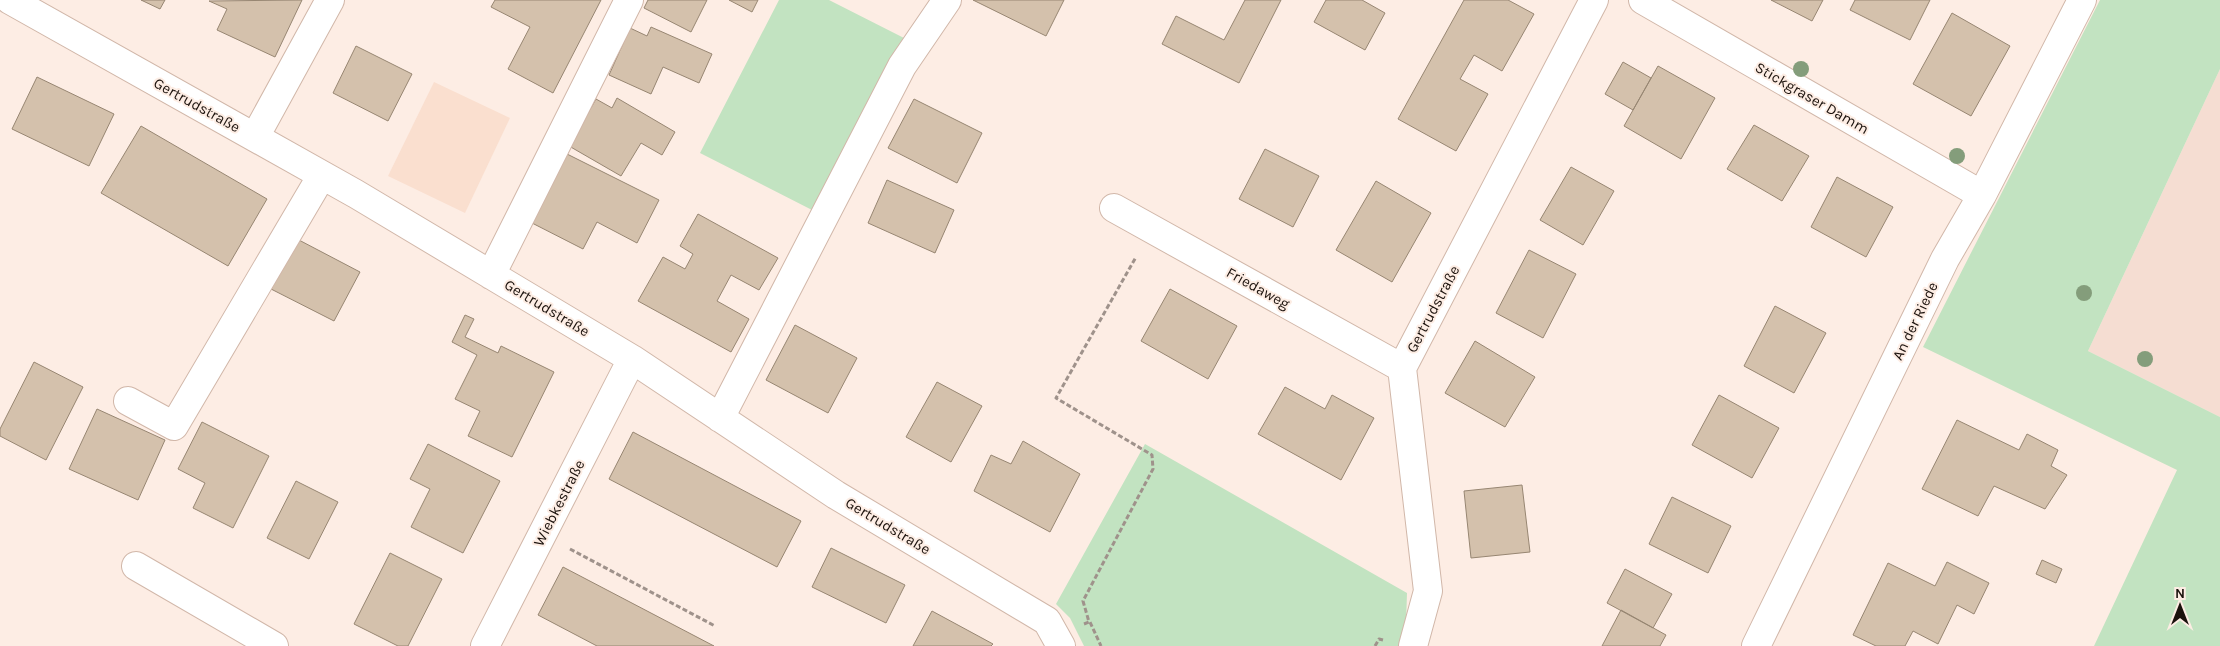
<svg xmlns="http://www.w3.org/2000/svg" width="2220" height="646" font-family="Karla,sans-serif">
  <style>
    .commercial { fill: #f5ddd2 }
    .built { fill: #fadfcf }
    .green { fill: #c2e3c1 }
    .building { fill: #d4c1ac; stroke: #978672 }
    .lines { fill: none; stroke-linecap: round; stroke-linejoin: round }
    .minor-casing { stroke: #d1b7a9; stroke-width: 30 }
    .path { stroke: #9f928b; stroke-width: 3; stroke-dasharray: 5 2.5; stroke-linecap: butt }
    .minor { stroke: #fff; stroke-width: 28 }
    .tree { fill: #849d7b }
    .labels { text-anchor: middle; stroke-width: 4; stroke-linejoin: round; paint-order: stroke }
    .street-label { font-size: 15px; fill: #1b120d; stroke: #fdede4 }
  </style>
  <rect width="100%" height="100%" fill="#fdede4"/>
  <path class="commercial" d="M2220 69V417L2088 351Z"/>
  <path class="built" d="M434 82 510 118 465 213 388 176Z"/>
  <path class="green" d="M779 0H829L904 38 814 211 700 153Z
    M2100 0H2220V69L2088 351 2220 417V646H2094L2177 470 1923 347Z
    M1145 444 1407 593 1406 624 1398 646H1084L1070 618 1056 604Z"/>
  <path class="building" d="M141 0H165L160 9Z
    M302 0 275 57 217 30 227 9 209 1Z
    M495 0H601L553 93 508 69 530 27 491 7Z
    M648 0H707L691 32 644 8Z
    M729 0H758L752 12Z
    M973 0H1064L1046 36Z
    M1245 0H1281L1239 83 1162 44 1176 16 1224 40Z
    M1326 0H1362L1385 13 1365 50 1314 22Z
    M1464 0H1508L1534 14 1502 71 1474 55 1460 79 1488 94 1456 151 1398 119Z
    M1771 0H1823L1812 21Z
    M1855 0H1930L1910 40 1850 10Z
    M1952 13 2010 46 1971 116 1913 84Z
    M651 27 712 54 699 83 663 67 651 94 609 75 630 28 647 36Z
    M356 46 412 74 388 121 333 93Z
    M1623 62 1651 78 1633 110 1605 94Z
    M1658 66 1715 98 1681 159 1624 126Z
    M37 77 114 114 89 166 12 129Z
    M617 98 675 132 662 155 641 143 621 176 569 146 596 99 612 108Z
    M914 99 982 133 957 183 888 148Z
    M1754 125 1809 156 1782 201 1727 169Z
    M141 126 267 199 228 266 101 193Z
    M1265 149 1319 176 1293 227 1239 199Z
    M567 154 659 200 637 243 597 222 583 249 532 223Z
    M1571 167 1614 191 1583 245 1540 220Z
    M1837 177 1893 207 1866 257 1811 227Z
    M887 180 954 210 935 253 868 223Z
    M1376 181 1431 213 1392 282 1336 250Z
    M698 214 778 258 759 290 731 275 717 301 749 319 731 352 638 301 663 257 685 269 693 254 680 246Z
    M297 239 360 272 334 321 271 289Z
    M1529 250 1576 274 1543 338 1496 313Z
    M1170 289 1237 326 1208 379 1141 341Z
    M1775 306 1826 333 1794 393 1744 366Z
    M465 315 474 319 465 337 498 353 501 346 554 372 512 457 468 436 480 411 455 399 477 355 452 342Z
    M795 325 857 358 828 413 766 380Z
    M1475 341 1535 377 1505 427 1445 393Z
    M34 362 83 387 46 460 0 436V429Z
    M937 382 982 406 951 462 906 437Z
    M1285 387 1325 409 1332 395 1374 418 1341 480 1258 434Z
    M1719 395 1779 428 1752 478 1692 445Z
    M97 409 165 440 138 500 69 469Z
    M1957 420 2019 450 2027 434 2058 450 2051 466 2067 475 2045 509 1994 486 1978 516 1922 489Z
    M202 422 269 456 233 528 193 508 205 483 178 469Z
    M633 432 801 521 777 567 609 479Z
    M1023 441 1080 474 1050 532 974 491 991 455 1011 464Z
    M428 444 500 481 463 553 411 527 430 489 410 479Z
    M296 481 338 502 309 559 267 538Z
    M1522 485 1530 552 1471 558 1464 491Z
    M1672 497 1731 526 1708 573 1649 544Z
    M831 548 905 585 886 623 812 587Z
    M390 553 442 579 408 646H398L354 624Z
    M2042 560 2062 569 2056 583 2036 574Z
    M1947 562 1989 583 1974 614 1957 605 1938 644 1913 631 1905 646H1876L1853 635 1888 563 1935 586Z
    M563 567 714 646H597L538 615Z
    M1625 569 1672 594 1653 628 1607 603Z
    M1621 610 1666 635 1660 646H1602Z
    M932 611 993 644 991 646H913Z"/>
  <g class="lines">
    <g class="minor-casing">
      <path id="minor" d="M10 0 356 194 632 359 836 495 1047 621 1061 646
        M1643 0 1982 195
        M255 137 330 0
        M1114 208 1402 368
        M491 275 629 0
        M128 401 174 426 322 175
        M720 418 902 66 947 0
        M136 566 274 646
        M485 646 632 359
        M1413 646 1428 591 1402 368 1594 0
        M1756 646 1945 259 1982 195 2082 0"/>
    </g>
    <path class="path" d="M570 549 715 626
      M1090 622 1101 646
      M1084 624 1089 622 1083 601 1153 469 1152 455 1056 398 1136 257
      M1375 646 1379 639 1383 640"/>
    <use href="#minor" class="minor"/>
  </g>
  <g class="tree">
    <circle cx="1801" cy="69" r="8"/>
    <circle cx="1957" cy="156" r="8"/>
    <circle cx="2084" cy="293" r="8"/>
    <circle cx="2145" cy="359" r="8"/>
  </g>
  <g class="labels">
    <g class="street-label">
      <text transform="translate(1812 98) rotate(30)" y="5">Stickgraser Damm</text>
      <text transform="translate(197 105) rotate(29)" y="5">Gertrudstraße</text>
      <text transform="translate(1258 288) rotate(29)" y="5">Friedaweg</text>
      <text transform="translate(547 308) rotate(31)" y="5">Gertrudstraße</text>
      <text transform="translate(1433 309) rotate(-62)" y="5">Gertrudstraße</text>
      <text transform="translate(1915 321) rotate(-64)" y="5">An der Riede</text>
      <text transform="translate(559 503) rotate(-63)" y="5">Wiebkestraße</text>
      <text transform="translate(888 526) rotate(31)" y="5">Gertrudstraße</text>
    </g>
  </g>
  <g transform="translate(2180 606)" stroke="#fdede4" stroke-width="4" paint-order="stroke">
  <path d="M0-4L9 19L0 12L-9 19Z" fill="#1b120d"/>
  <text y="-8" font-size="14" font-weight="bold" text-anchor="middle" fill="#1b120d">N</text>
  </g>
</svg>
